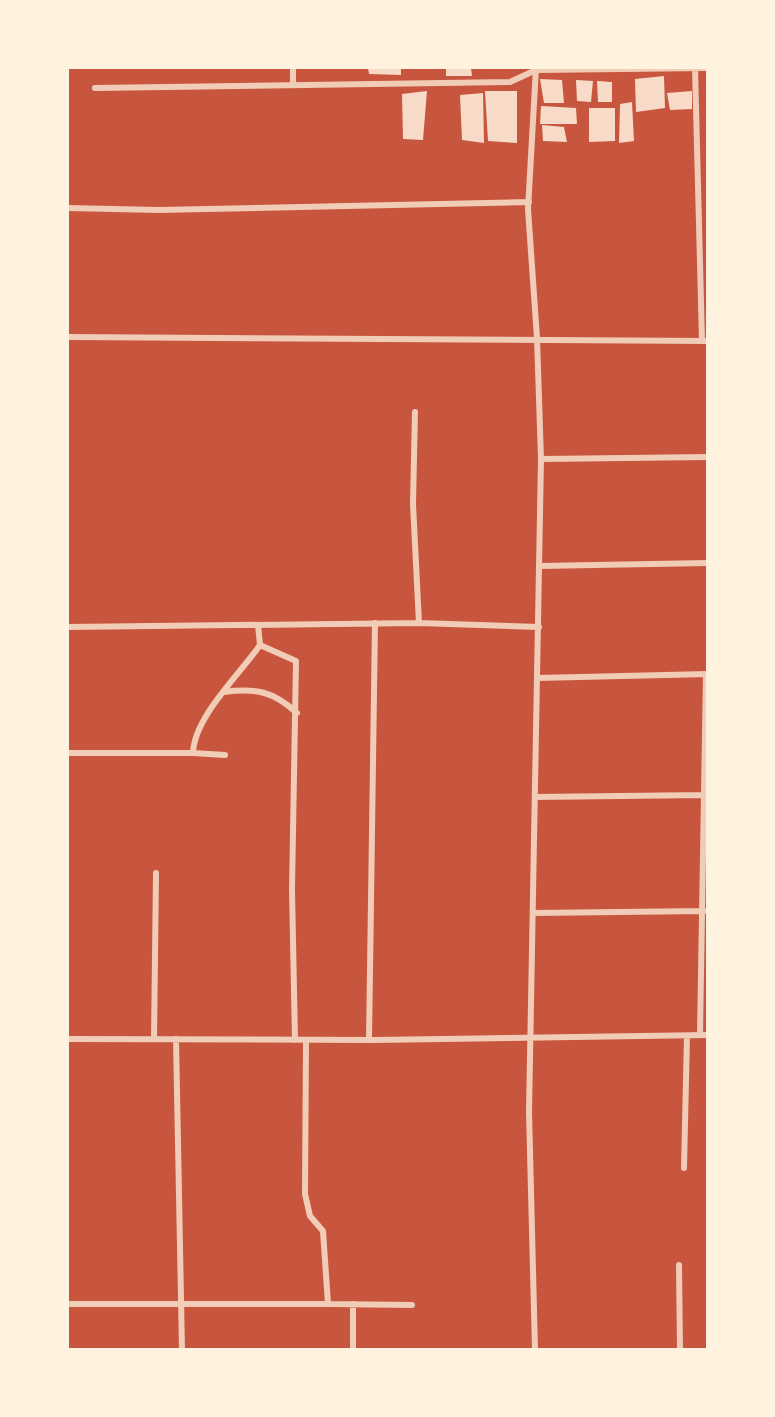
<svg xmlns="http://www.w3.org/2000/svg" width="775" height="1417" font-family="'Archivo Narrow',sans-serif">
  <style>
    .building { fill: #f7dbc8 }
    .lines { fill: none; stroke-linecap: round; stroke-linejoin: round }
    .minor { stroke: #f1ccb7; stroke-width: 6 }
  </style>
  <rect width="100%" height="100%" fill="#c8553d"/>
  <path class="building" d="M368 68H401V75L369 74Z
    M446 68H471L472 76H446Z
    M664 76 665 108 636 112 635 79Z
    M540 79 562 80 564 103H544Z
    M576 80 593 81 591 102 577 101Z
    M597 81 612 82V102H598Z
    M427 91 423 140 403 139 402 94Z
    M485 91H517V143L488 141Z
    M692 91V109L670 110 667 93Z
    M483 93 484 143 462 140 460 95Z
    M632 102 634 141 619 143 620 104Z
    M541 106 576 108 577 124H540Z
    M589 108H615V141L589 142Z
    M542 125 564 127 567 142 543 141Z"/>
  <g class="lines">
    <path class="minor" d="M293 68V85
      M695 68 702 341
      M95 88 510 82 536 70 708 68
      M68 208 158 210 529 202
      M68 337 708 341
      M415 412 413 504 419 623
      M541 459 708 457
      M539 566 708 563
      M258 625 260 645 296 661 292 890 295 1040
      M68 627 419 623 539 627
      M537 678 708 674
      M224 692C256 688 273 691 297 713
      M68 753H193
      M225 755 193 753C194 717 240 674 260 645
      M535 797 705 795
      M533 913 704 911
      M700 1035 706 674
      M68 1039 374 1040 708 1035
      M154 1039 156 873
      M176 1039 182 1350
      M306 1040 305 1194 310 1216 323 1231 328 1304 412 1305
      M369 1040 375 623
      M684 1168 687 1036
      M679 1265 680 1350
      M68 1304H328
      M353 1350V1304
      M535 1350 529 1112 541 459 537 338 528 209 536 68"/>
  </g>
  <rect width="775" height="1417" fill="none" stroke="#fff3e0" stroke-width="138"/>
</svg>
